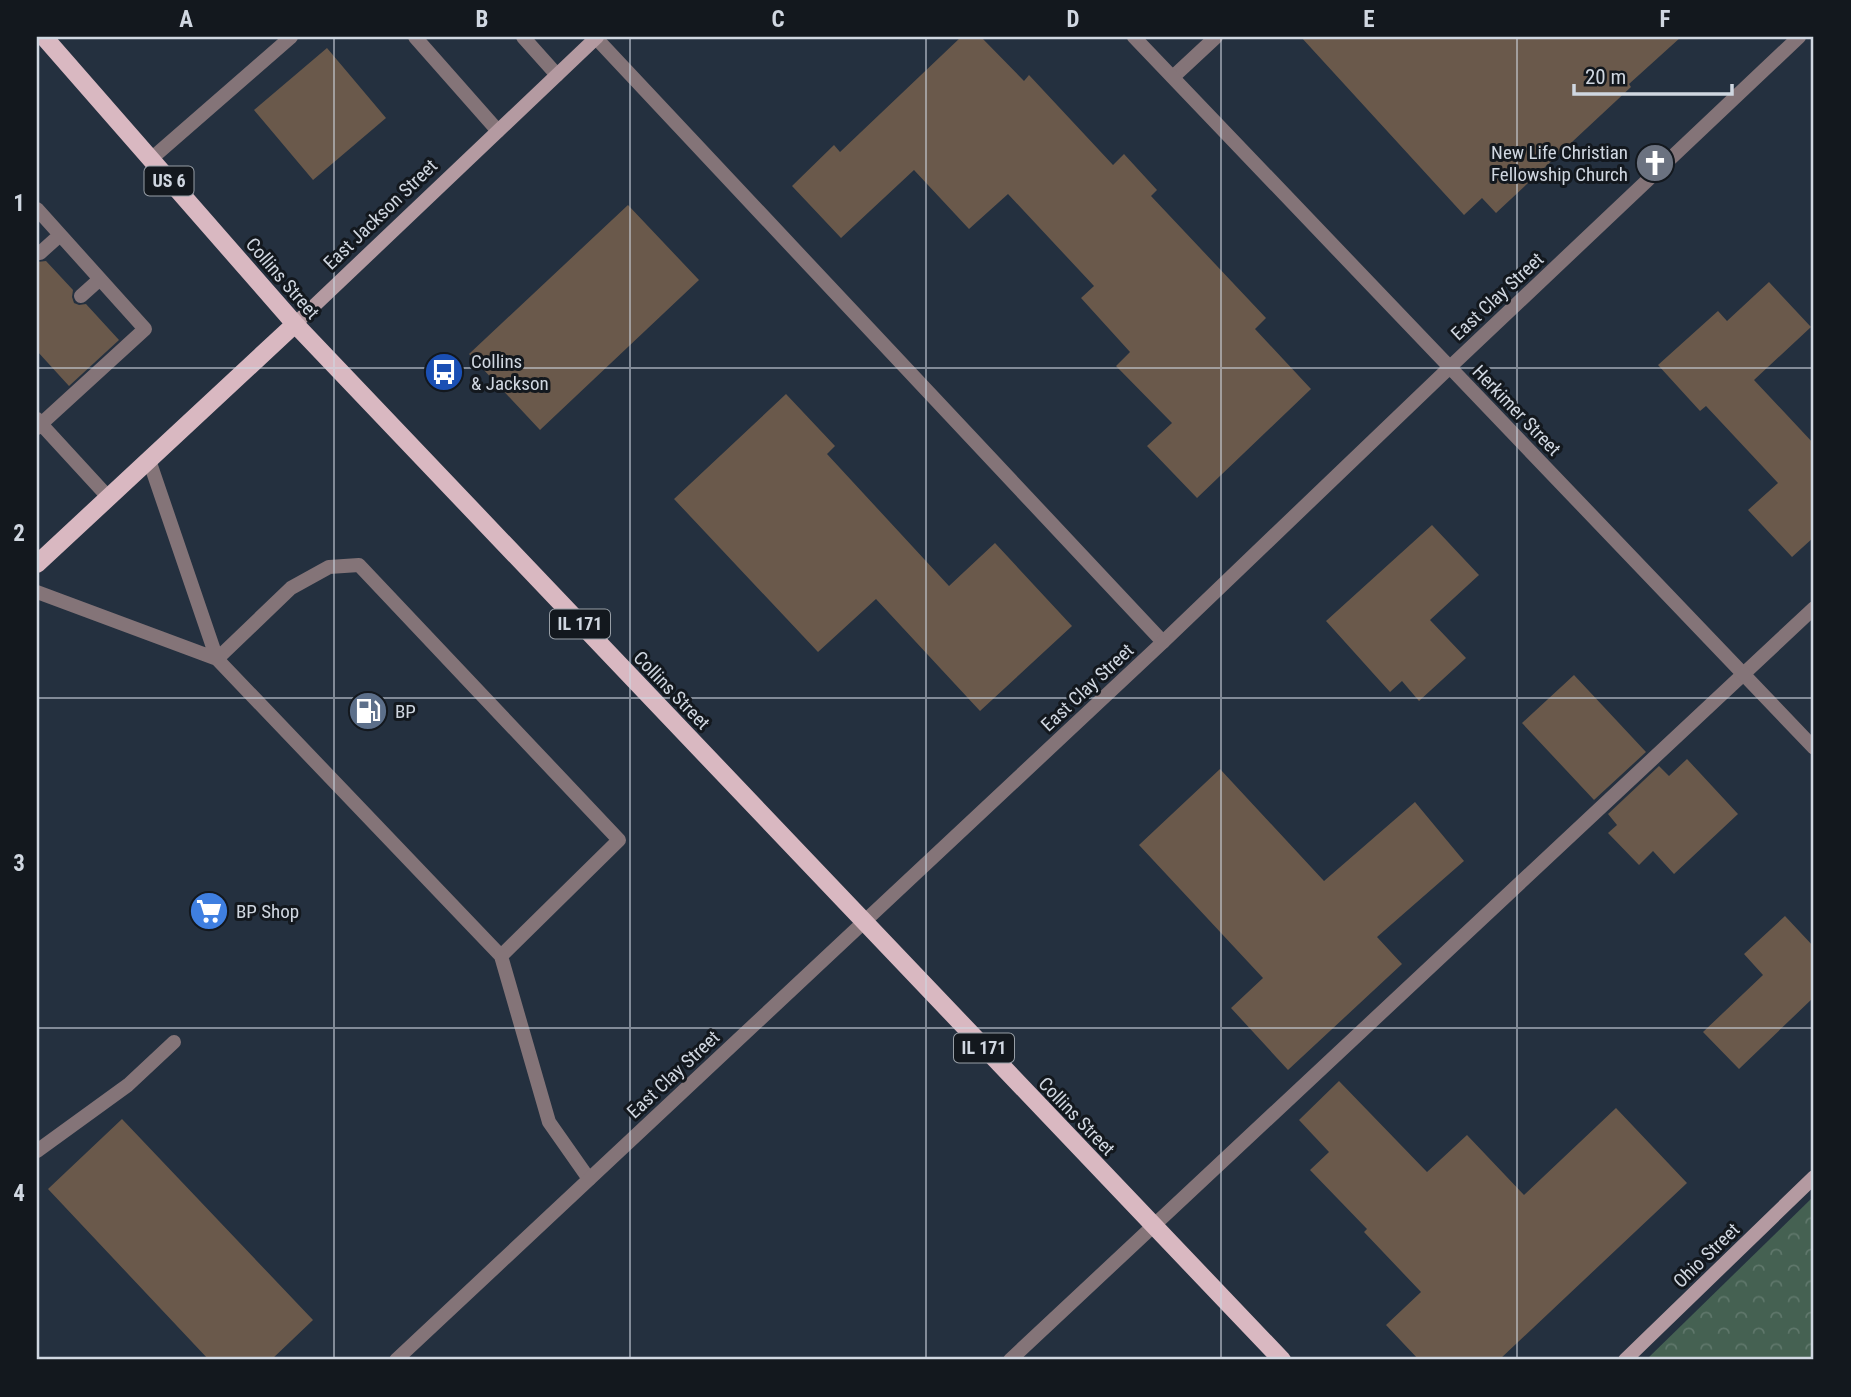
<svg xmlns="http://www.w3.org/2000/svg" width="1851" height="1397" font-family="'Roboto Condensed',sans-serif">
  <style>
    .park { fill: url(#park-crowns) }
    .building { fill: #6a594b }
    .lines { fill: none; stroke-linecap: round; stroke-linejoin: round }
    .lane { stroke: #847478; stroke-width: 14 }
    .street { stroke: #847478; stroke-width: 14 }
    .secondary { stroke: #b49aa1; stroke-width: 14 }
    .primary { stroke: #d9b8c1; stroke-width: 18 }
    .grid { fill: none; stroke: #d0d7e1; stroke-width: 2; stroke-opacity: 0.55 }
    .labels { text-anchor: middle; stroke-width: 6; stroke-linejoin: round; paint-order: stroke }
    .shield { fill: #13181e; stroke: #979ea6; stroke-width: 2 }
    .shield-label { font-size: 18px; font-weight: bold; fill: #d0d7e1 }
    .poi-label { font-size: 19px; fill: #d0d7e1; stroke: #13181e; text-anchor: start }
    .street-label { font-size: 19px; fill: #d0d7e1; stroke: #13181e }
    .neatline { fill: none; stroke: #d0d7e1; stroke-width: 2.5 }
    .grid-label { font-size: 23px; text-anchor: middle; font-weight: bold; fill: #d0d7e1 }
  </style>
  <defs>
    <pattern id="park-crowns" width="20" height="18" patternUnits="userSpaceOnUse" patternTransform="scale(1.75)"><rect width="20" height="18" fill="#456152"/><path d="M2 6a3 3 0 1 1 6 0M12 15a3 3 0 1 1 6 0" fill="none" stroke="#5f776b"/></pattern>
  </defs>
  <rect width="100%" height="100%" fill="#24303f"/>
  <path class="park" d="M1814 1196V1360H1646Z"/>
  <path class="building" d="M961 37H981L1024 81 1029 75 1113 165 1124 154 1157 190 1151 196 1266 318 1255 329 1311 389 1197 498 1147 446 1172 423 1116 366 1130 352 1081 298 1094 286 1008 194 969 229 914 170 841 238 792 186 834 145 840 152Z
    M1301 37H1681L1629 84 1631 87 1496 213 1482 198 1464 215Z
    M327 48 386 118 313 180 254 110Z
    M628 205 699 280 540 430 469 354Z
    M46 261 73 290 72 297 74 303 79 305 86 304 119 340 69 386 37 351V262Z
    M1769 282 1811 327 1754 380 1814 444V537L1792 557 1748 510 1778 483 1706 406 1700 411 1658 365 1718 311 1727 321Z
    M786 394 835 446 827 454 949 586 995 543 1072 626 980 711 876 599 818 652 674 499Z
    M1432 525 1479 575 1430 620 1466 658 1419 701 1402 681 1390 692 1326 621Z
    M1574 675 1646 752 1594 800 1522 723Z
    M1687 759 1738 814 1674 874 1653 851 1639 865 1608 833 1617 825 1608 814 1659 766 1669 776Z
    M1220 769 1324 881 1415 802 1464 861 1377 937 1402 964 1288 1070 1231 1008 1263 978 1139 845Z
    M1785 916 1814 947V997L1739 1069 1703 1032 1763 975 1744 954Z
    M1339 1081 1427 1172 1467 1135 1524 1195 1616 1108 1687 1183 1499 1360H1419L1386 1325 1421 1292 1364 1232 1367 1229 1310 1170 1329 1152 1299 1120Z
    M122 1119 313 1320 271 1360H209L48 1189Z"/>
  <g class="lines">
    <path class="lane" d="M415 37 498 131
      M523 37 557 75
      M596 38 1163 642
      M1173 77 1216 37
      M151 159 291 37
      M37 209 145 329 41 424 37 419
      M40 253 60 235
      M81 296 100 279
      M37 428 41 424 109 498
      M37 592 217 659 149 460
      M501 956 619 840 359 565 329 567 291 588 217 659 501 956 549 1122 589 1179
      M37 1151 128 1085 174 1042
      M1010 1360 1814 608"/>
    <path class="street" d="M1134 37 1814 748
      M396 1360 1163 642 1450 367 1799 37"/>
    <path class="secondary" d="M295 324 597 37
      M1625 1360 1814 1177"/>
    <path class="primary" d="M44 37 295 324 1282 1360
      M37 564 295 324"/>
  </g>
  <path class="grid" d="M334 37V1360M630 37V1360M926 37V1360M1221 37V1360M1517 37V1360M37 368H1814M37 698H1814M37 1028H1814"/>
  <defs>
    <g id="church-disc" transform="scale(2.0125)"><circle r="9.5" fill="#6b7280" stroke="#13181e"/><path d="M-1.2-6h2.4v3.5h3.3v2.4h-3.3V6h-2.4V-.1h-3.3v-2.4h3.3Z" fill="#fff"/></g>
    <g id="bus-disc" transform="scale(2.0125)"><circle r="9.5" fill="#1a4fb4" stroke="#13181e"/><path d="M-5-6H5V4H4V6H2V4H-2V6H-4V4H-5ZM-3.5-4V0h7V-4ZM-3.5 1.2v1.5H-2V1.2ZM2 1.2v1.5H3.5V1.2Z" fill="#fff"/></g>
    <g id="fuel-disc" transform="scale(2.0125)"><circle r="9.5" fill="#5c6f8a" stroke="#13181e"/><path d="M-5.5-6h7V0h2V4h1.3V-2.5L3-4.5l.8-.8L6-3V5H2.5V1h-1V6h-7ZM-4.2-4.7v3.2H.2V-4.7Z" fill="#fff"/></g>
    <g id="supermarket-disc" transform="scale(2.0125)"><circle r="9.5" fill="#3f7fe0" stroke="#13181e"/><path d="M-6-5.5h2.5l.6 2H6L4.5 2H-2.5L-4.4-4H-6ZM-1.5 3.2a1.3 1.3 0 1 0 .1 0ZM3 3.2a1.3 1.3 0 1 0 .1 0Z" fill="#fff"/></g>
  </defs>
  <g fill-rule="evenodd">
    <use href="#church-disc" x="1655" y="163"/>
    <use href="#bus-disc" x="444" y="372"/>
    <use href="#fuel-disc" x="368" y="711"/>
    <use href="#supermarket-disc" x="209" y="911"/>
  </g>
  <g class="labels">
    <g class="shield">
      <rect x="144.5" y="166.5" width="49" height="29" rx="5"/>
      <rect x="550" y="609.5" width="60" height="29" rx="5"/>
      <rect x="954" y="1033.5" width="60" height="29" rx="5"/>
    </g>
    <g class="shield-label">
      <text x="169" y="187">US 6</text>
      <text x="580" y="630">IL 171</text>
      <text x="984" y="1054">IL 171</text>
    </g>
    <g class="poi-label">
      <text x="1628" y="159" text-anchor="end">New Life Christian<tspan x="1628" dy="22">Fellowship Church</tspan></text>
      <text x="471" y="368">Collins<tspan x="471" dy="22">&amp; Jackson</tspan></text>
      <text x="395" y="718">BP</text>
      <text x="236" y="918">BP Shop</text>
    </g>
    <g class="street-label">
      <text transform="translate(380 214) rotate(-44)" y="7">East Jackson Street</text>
      <text transform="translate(283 278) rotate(49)" y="7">Collins Street</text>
      <text transform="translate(1497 296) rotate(-43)" y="7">East Clay Street</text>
      <text transform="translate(1517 410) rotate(46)" y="7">Herkimer Street</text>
      <text transform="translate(1087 687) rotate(-43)" y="7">East Clay Street</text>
      <text transform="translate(672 690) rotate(46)" y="7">Collins Street</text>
      <text transform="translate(673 1074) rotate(-43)" y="7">East Clay Street</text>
      <text transform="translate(1077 1116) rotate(46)" y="7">Collins Street</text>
      <text transform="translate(1706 1255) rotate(-44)" y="7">Ohio Street</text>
    </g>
  </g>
  <rect width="1851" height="1397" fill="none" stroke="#13181e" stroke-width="77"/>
  <path d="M1574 84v10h158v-10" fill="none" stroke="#d0d7e1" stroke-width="3.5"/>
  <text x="1585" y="84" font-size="21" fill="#d0d7e1" stroke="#13181e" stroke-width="5" paint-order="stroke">20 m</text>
  <rect x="38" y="38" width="1774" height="1320" class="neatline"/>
  <g class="grid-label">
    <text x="186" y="27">A</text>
    <text x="482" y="27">B</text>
    <text x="778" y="27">C</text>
    <text x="1073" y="27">D</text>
    <text x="1369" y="27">E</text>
    <text x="1665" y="27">F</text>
    <text x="19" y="211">1</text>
    <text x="19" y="541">2</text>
    <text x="19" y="871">3</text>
    <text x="19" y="1201">4</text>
  </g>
</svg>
